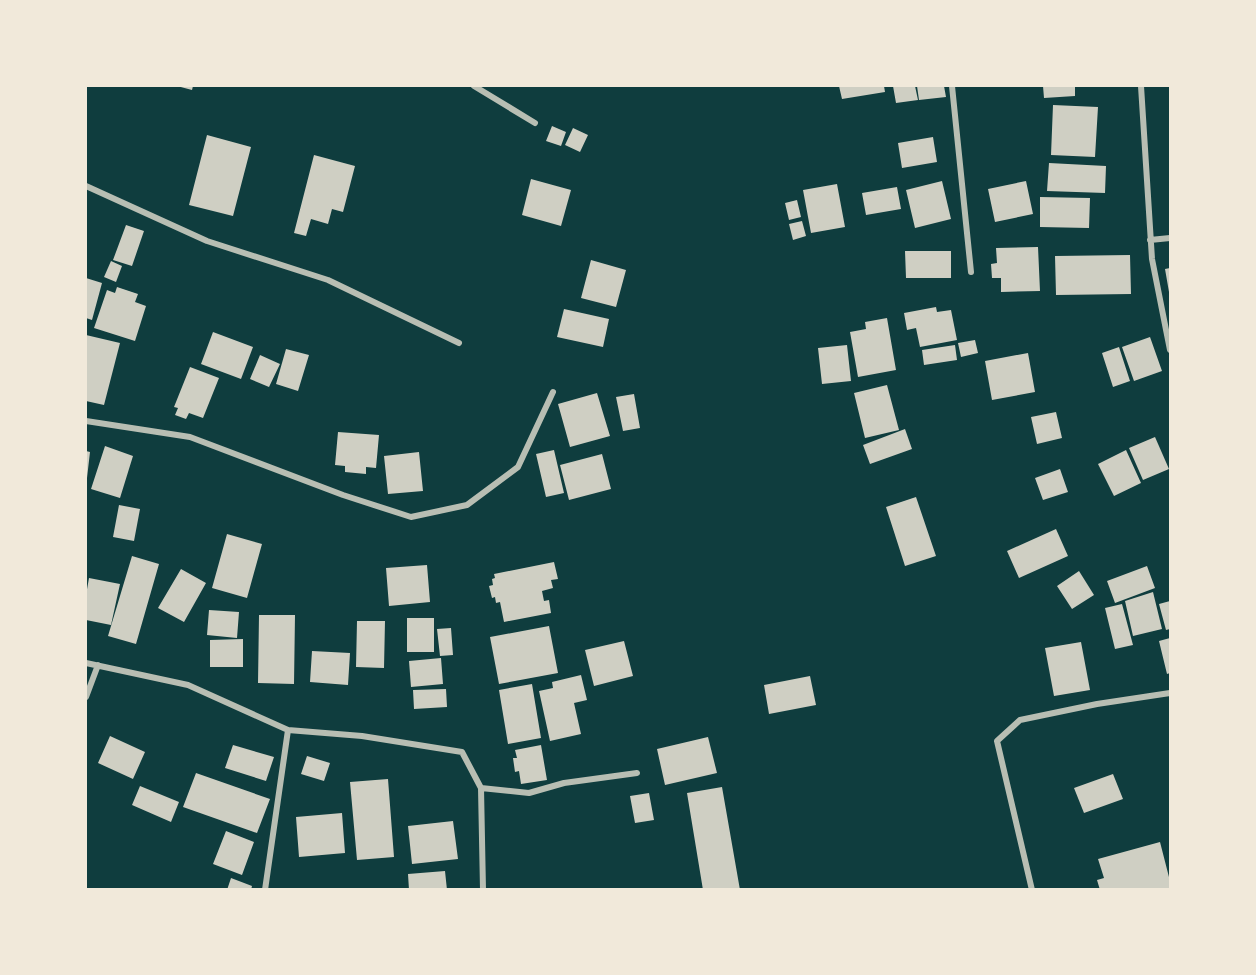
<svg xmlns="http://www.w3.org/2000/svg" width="1256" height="975" font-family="'Varela Round',sans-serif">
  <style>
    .building { fill: #cfcfc3 }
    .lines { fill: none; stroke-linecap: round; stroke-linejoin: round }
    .minor { stroke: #b8beb3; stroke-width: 6 }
  </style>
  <rect width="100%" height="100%" fill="#0f3d3e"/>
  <path class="building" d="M177 86H193L192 90Z
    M839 86H884L885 92 842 99Z
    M893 86H915L918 100 896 103Z
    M917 86H944L946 97 919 100Z
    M1043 86H1075V96L1044 98Z
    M1053 105 1098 107 1095 157 1051 155Z
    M552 126 566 132 561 146 546 141Z
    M573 128 588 135 580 152 565 145Z
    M207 135 251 147 233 216 189 205Z
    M933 137 937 162 902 168 898 143Z
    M314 155 355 166 343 212 332 209 328 224 311 219 306 236 294 233Z
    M1049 163 1106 166 1105 193 1047 191Z
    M531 179 571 190 561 226 522 215Z
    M942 181 951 219 915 228 906 190Z
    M1026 181 1033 214 995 222 988 189Z
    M837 184 845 227 811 233 803 190Z
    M897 187 901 209 866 215 862 193Z
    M1040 197 1090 198 1089 228 1040 227Z
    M797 200 801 217 789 220 785 203Z
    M802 221 806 236 793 240 789 224Z
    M126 225 144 231 132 266 113 260Z
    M1038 247 1040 291 1001 292V278H992L991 264 997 263 996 248Z
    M905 251H951V278H906Z
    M1130 255 1131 294 1056 295 1055 256Z
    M591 260 626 270 616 307 581 298Z
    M111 261 122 266 116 282 104 277Z
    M1170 268V292H1169L1165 269Z
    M86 278 102 283 92 320 86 318Z
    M117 287 138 294 135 302 146 306 135 341 94 328 107 290 115 293Z
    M936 307 937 312 951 310 957 340 920 347 916 328 907 330 904 313Z
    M564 309 609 319 603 347 557 337Z
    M887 318 896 370 858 377 850 332 866 329 865 322Z
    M213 332 253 347 241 379 201 364Z
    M86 335 120 343 104 405 86 401Z
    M1150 337 1162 371 1134 381 1122 347Z
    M975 340 978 353 961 357 958 343Z
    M847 345 851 381 822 384 818 348Z
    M955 345 957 360 924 365 922 350Z
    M1119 347 1130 381 1113 387 1102 353Z
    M286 349 309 355 298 391 276 384Z
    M1028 353 1035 392 992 400 985 361Z
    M260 355 280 364 269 387 250 379Z
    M190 367 219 378 203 418 189 413 186 419 175 415 178 408 174 407Z
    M887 385 899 430 865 438 854 393Z
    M597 393 610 436 570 447 558 404Z
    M634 394 640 428 623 431 616 397Z
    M1056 412 1062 438 1037 444 1031 417Z
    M905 429 912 449 870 464 863 445Z
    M338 432 379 435 376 468 366 467V474L345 472V466L335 465Z
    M1155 437 1169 469 1143 480 1129 448Z
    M105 446 133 456 120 498 91 489Z
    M554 450 564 493 546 497 536 454Z
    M1126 450 1141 483 1114 496 1098 464Z
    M86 451 90 452 87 478H86Z
    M419 452 423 491 388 494 384 456Z
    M602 454 611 489 569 500 560 465Z
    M1060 469 1068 492 1043 500 1035 478Z
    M916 497 936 556 905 566 886 507Z
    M119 505 140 509 134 541 113 537Z
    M1056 529 1068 556 1019 578 1007 551Z
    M227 534 262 544 247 598 212 588Z
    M132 556 159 564 136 644 108 636Z
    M554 562 558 579 551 580 553 588 542 591 544 601 549 600 551 613 504 622 500 602 496 603 495 597 492 598 489 586 493 585 492 579 495 578 494 574Z
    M427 565 430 602 389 606 386 568Z
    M1147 566 1155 588 1115 603 1107 581Z
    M181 569 206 583 184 622 158 608Z
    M1079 571 1094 595 1072 609 1057 586Z
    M89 578 120 584 111 625 86 620V595Z
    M1153 592 1162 629 1133 636 1125 601Z
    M1170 601V629L1166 630 1159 604Z
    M1122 604 1133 645 1115 649 1105 608Z
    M209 610 239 612 237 638 207 635Z
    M259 615H295L294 684 258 683Z
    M407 618H434V652H407Z
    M357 621H385L384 668 356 667Z
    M549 626 558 673 499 684 490 637Z
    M451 628 453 655 440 656 437 629Z
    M1170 638V673L1167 674 1159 641Z
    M243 639V667H210V640Z
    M624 641 633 676 594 686 585 650Z
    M1081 642 1090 690 1054 696 1045 648Z
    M312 651 350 653 348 685 310 682Z
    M441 658 443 684 411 687 409 661Z
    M581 675 587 700 574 703 581 734 550 741 539 691 553 688 552 682Z
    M810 676 816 705 769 714 764 685Z
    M532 684 541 738 508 744 499 690Z
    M446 689 447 707 414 709 413 690Z
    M110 736 145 752 133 779 98 763Z
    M708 737 717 773 665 785 657 749Z
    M233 745 274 757 266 781 225 768Z
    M541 745 547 780 521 784 519 771 515 772 513 758H517L515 750Z
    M307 756 330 763 324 781 301 774Z
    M196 773 270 799 257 833 183 807Z
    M1113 774 1123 799 1084 813 1074 788Z
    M388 779 394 857 357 860 350 782Z
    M140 786 179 802 171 822 132 805Z
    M722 787 740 890H703L687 793Z
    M649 793 654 820 635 823 630 796Z
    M342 813 345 853 299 857 296 817Z
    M453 821 458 859 412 864 408 826Z
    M226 831 254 842 242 875 213 864Z
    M1160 842 1170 881V890H1100L1097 880 1104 878 1098 859Z
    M445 871 447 890H409L408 874Z
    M231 878 252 886 251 890H227Z"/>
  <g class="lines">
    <path class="minor" d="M474 86 535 123
      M952 86 971 272
      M1141 86 1152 259 1170 350
      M86 186 207 241 328 280 459 343
      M1150 240 1170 238
      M86 421 190 437 343 495 411 517 467 505 518 467 553 392
      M86 663 188 685 288 730 362 736 462 752 481 788 529 793 564 783 637 773
      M86 697 98 665
      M481 788 483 890
      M265 890 288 730
      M1032 890 997 741 1020 720 1097 704 1170 693"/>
  </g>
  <rect width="1256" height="975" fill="none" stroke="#f1e9da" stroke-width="174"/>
</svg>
